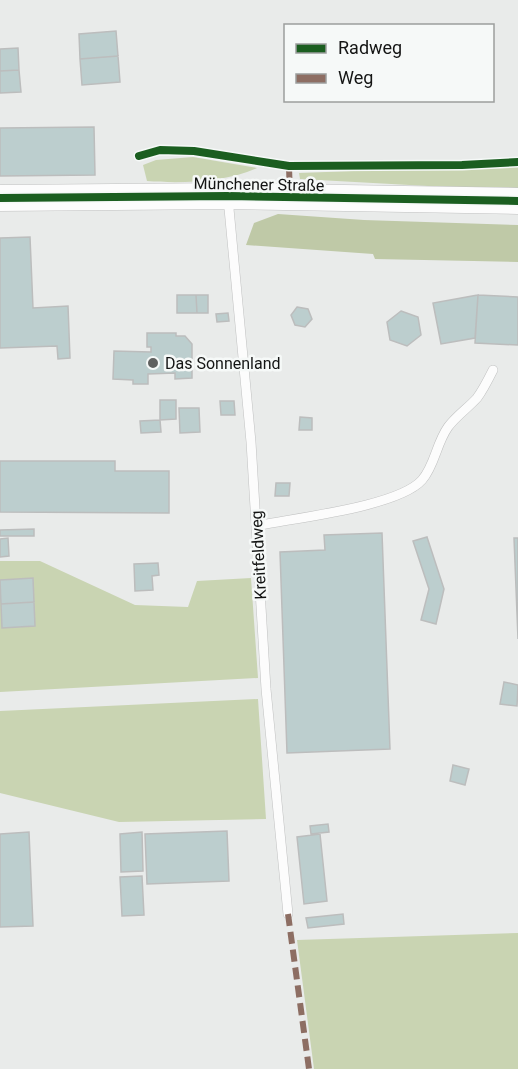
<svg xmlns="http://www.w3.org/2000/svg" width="518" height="1069" font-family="Roboto,sans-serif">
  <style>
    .green { fill: #c9d4b2 }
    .forest { fill: #bfc9a7 }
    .building { fill: #bccece; stroke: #bcbdbd; stroke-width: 1.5 }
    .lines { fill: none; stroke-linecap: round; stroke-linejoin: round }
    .lane-casing { stroke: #c0c1c1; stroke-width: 10 }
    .secondary-casing { stroke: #c0c1c1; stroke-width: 27 }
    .lane { stroke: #fcfcfc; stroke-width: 9 }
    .secondary { stroke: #fcfcfc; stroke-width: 26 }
    .quiet { stroke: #8d6e63; stroke-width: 6; stroke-dasharray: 12 6; stroke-linecap: butt }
    .cycleway-casing { stroke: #f6f9f8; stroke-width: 11 }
    .cycleway { stroke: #1b5e20; stroke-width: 8 }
    .poi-dot { fill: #5f605f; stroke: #f6f9f8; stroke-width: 2 }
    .labels { text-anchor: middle; stroke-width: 5; stroke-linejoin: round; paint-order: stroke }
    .street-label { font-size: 16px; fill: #141514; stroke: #f6f9f8 }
    .poi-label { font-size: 16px; fill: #141514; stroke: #f6f9f8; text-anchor: start }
  </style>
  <rect width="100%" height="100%" fill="#e9ebea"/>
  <path class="green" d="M193 157 257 168C226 182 181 184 147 181L143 165 156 160Z
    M518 165V189L501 190 300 179 299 173Z
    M0 561H40L135 605 188 607 197 581 251 578 258 678 0 692Z
    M258 699 266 819 119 822 0 793V711Z
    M518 933V1069H314L297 940Z"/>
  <path class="forest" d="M278 214 364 220 518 225V262L375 259 373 254 246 245 254 223Z"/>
  <path class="building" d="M116 31 118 56 80 59 79 34Z
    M18 48 19 70 0 71V49Z
    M118 56 120 82 82 85 80 59Z
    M19 70 21 92 0 93V71Z
    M94 127 95 175 0 176V128Z
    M30 237 33 308 68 306 70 358 58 359 57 346 0 348V238Z
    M177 295H196L197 313H177Z
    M196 295H208V313H197Z
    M478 295 475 338 441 344 433 303Z
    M478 295 518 297V345L475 343Z
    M297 307 308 309 312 319 305 327 295 325 291 315Z
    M401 311 418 317 421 335 407 346 390 340 387 322Z
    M228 313 229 321 217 322 216 314Z
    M147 333H176V336H185L192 344V378L175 379V373L148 374V384H133V380L113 379 114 351 151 352V347H147Z
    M160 400H176V419L160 420Z
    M220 401H234L235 415H221Z
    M179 408H199L200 432 180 433Z
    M300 417 312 418V430H299Z
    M160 420 161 432 141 433 140 421Z
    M0 461H115V471H169V513L0 512Z
    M276 483H290L289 496H275Z
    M34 529V536H0V530Z
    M382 533 390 749 287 753 280 552 325 550 324 535Z
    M427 537 444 589 436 624 421 620 429 589 413 541Z
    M8 538 9 556 0 557V539Z
    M514 538H518V639Z
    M158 563 159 575 152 576 153 590 135 591 134 564Z
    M33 578 34 602 1 604 0 580Z
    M34 602 35 626 2 628 1 604Z
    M504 682 518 685 517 706 500 704Z
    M453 765 469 769 465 785 450 781Z
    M328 824 329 832 311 834 310 826Z
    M227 831 229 881 147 884 145 834Z
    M29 832 33 926 0 927V834Z
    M142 832 143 871 121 872 120 834Z
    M320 834 327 901 304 904 297 837Z
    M142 876 144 915 122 916 120 877Z
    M343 914 344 924 308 928 306 918Z"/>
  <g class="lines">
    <g class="lane-casing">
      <path id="lane" d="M228 198 251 442 266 689 288 914
        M256 526C293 518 398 507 422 480 435 465 436 444 448 427 456 416 468 408 477 398 483 390 488 380 493 370"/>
    </g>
    <g class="secondary-casing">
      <path id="secondary" d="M0 198 228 196 518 201"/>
    </g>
    <use href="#lane" class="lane"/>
    <use href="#secondary" class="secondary"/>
    <path class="quiet" d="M289 166 290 197
      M288 914 309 1069"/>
    <g class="cycleway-casing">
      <path id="cycleway" d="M139 156 160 150 194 151 289 166 462 165 518 162
        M0 198 228 196 518 201"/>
    </g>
    <use href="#cycleway" class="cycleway"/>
  </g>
  <circle class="poi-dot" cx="153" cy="363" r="6"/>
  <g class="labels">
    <g class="street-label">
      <text transform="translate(259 184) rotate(1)" y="6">Münchener Straße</text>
      <text transform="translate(258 555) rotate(-93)" y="6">Kreitfeldweg</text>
    </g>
    <g class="poi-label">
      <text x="165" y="369">Das Sonnenland</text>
    </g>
  </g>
  <rect x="284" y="24" width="210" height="78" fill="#f6f9f8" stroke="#9c9e9d" stroke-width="1.5"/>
  <rect x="296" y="44" width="30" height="9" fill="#1b5e20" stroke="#9c9e9d" stroke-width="1.5"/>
  <text x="338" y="54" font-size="18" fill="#141514">Radweg</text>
  <rect x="296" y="74" width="30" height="9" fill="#8d6e63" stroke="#9c9e9d" stroke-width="1.5"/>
  <text x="338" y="84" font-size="18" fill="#141514">Weg</text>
</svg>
